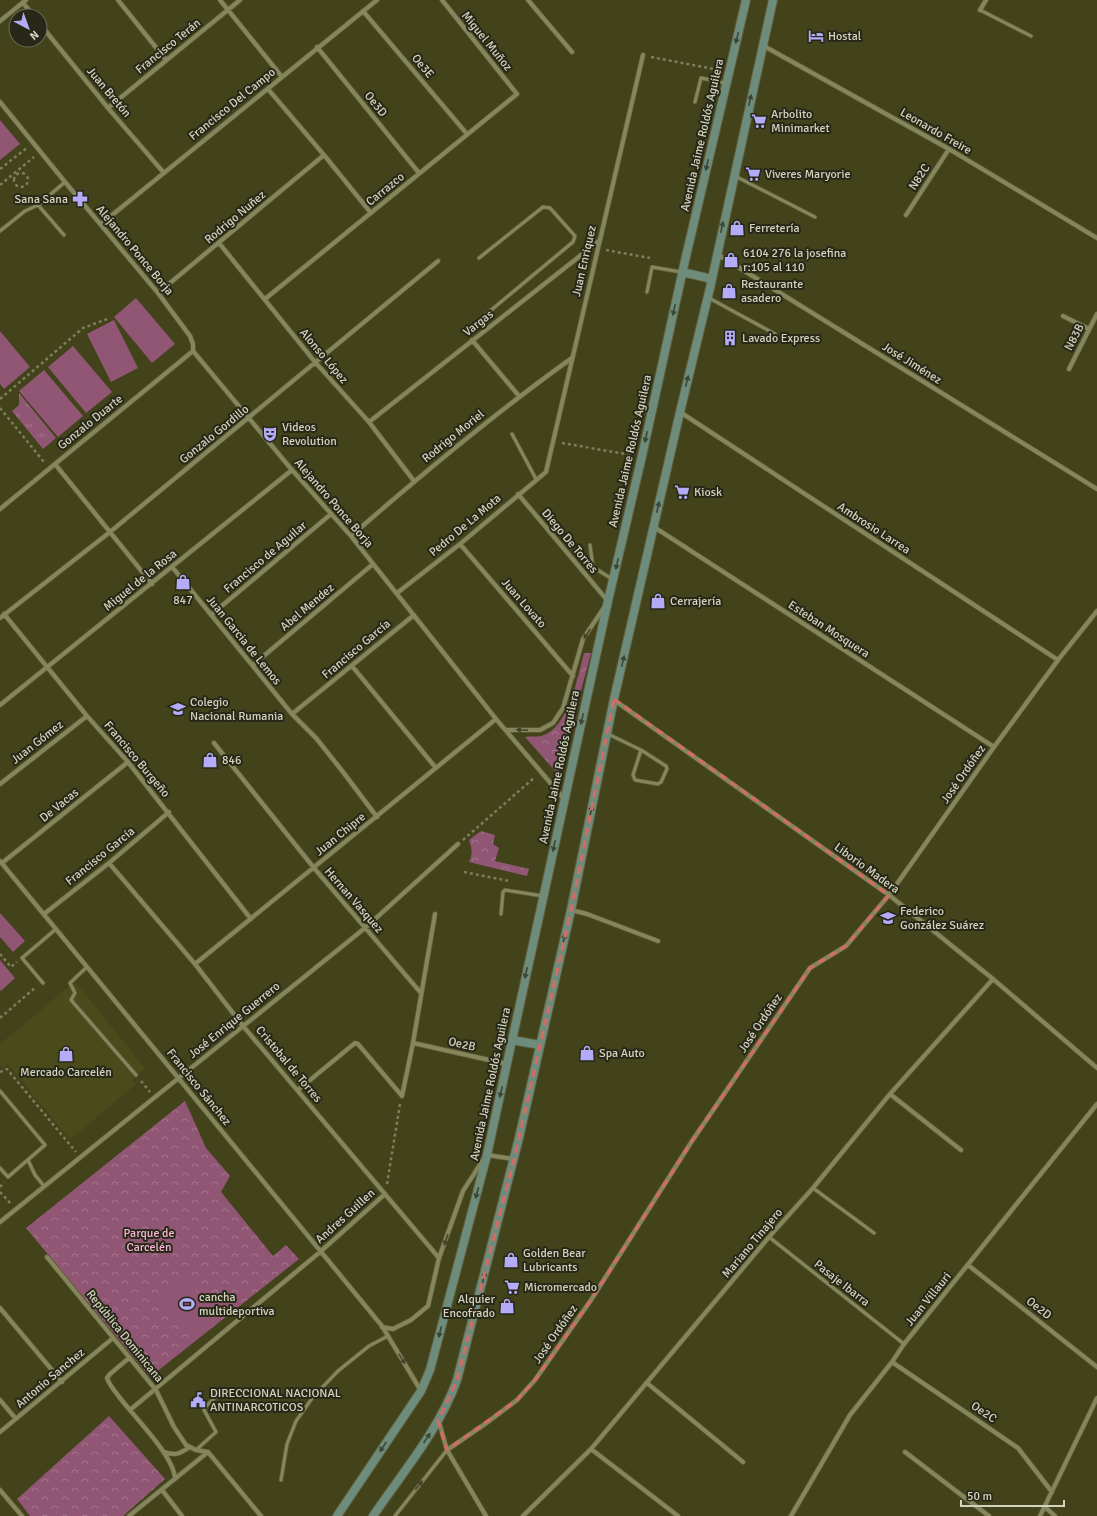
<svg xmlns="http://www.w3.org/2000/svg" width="1097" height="1516" font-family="Signika,sans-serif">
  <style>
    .built { fill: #4b4a1a }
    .grass { fill: url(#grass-tufts) }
    .park { fill: url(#park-crowns) }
    .garden { fill: #905674 }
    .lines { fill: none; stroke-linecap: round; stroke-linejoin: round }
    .lane-casing { stroke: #5f5f3d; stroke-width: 4.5 }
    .street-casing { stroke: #5f5f3d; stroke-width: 5.5 }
    .secondary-casing { stroke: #5f5f3d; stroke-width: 10 }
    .path { stroke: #7e7e5e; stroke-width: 2.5; stroke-dasharray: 3 3; stroke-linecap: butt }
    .lane { stroke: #86865d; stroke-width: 3 }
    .street { stroke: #86865d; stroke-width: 4 }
    .secondary { stroke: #6e8c7b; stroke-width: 8 }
    .oneway { fill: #3c4635 }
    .oneway2 { fill: #44442c }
    .marked { fill: none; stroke: #d56c64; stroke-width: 3; stroke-dasharray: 8 5; stroke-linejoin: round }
    .labels { text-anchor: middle; stroke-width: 4; stroke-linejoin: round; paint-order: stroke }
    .poi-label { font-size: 12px; fill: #d3d3be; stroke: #272817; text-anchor: start }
    .street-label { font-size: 12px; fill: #d3d3be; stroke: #272817 }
    .park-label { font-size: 12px; fill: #fab5d7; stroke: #272817 }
  </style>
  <defs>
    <pattern id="grass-tufts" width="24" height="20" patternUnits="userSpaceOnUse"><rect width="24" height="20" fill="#905674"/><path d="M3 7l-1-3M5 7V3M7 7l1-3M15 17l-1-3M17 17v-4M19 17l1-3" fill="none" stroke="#a4758c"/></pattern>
    <pattern id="park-crowns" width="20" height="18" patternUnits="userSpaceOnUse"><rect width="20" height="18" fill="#905674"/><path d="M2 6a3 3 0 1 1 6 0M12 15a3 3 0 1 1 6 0" fill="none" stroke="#a4758c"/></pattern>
  </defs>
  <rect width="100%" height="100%" fill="#42421b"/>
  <path class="built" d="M76 983 145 1068 132 1079 136 1084 70 1140 8 1064 3 1068 0 1065V1044L67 988Z"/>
  <path class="grass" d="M19 393 56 438 43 449 12 411 19 405Z"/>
  <path class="park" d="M584 653H591L560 770 556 772 525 737C530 736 536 737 541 736 568 730 578 676 584 653Z
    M481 831 495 835 493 844 499 848 495 861 529 869 527 876 469 862C473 854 472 849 469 840Z
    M185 1101 206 1148 230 1176 221 1192 273 1256 286 1245 299 1259 150 1377 26 1228Z
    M109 1416 165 1479 123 1516H30L17 1499Z"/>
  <path class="garden" d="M0 120 20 144 0 160Z
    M136 298 175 344 152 363 114 317Z
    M114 320 138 368 111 382 87 334Z
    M0 331 30 367 4 389 0 384Z
    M73 346 112 392 86 413 48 367Z
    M44 370 83 416 58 437 19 391Z
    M0 913 25 941 13 952 0 937Z
    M0 960 15 978 1 991 0 990Z
    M181 1274 217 1314 193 1335 156 1294Z"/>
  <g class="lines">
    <g class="lane-casing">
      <path id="lane" d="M980 10 1031 36
        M695 102 701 78 726 83
        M735 176 815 217
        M38 205 64 235
        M0 231 25 211 38 205 65 182
        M479 258 543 207 550 208 575 236 573 242 484 316
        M647 292 652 267 681 272
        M709 298 775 334
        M512 434 536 479
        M590 545 593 567 612 579
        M608 734 641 750 633 775 635 780 658 784 661 782 667 769 666 766 641 750
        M501 914 503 892 505 890 543 896
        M87 967 70 983 75 993 71 1000 136 1075
        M43 983 22 958 56 929
        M0 1091 45 1145 8 1177 0 1168
        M28 1160 35 1175 44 1186
        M813 1188 874 1233
        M769 1237 904 1344
        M196 1450 216 1432 204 1410 205 1407 220 1393
        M281 1480 287 1444 296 1421 313 1397 338 1371 369 1346 388 1336
        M395 1516 447 1450"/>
    </g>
    <g class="street-casing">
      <path id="street" d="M118 0 166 60
        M220 0 282 77
        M528 0 572 52
        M23 3 34 16
        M980 10 986 0
        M363 11 467 134
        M0 21 26 0
        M40 24 108 108 164 173
        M762 45 949 149 1097 238
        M317 47 419 173
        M268 89 324 155 371 213
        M0 102 65 182 158 293 190 336 193 344V351L292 470 351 536 496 719 564 799
        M108 108 240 0
        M906 215 949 149
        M101 224 377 0
        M219 243 315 362 369 422 414 481
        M717 254 1097 489
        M158 293 324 155
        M265 299 517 94 442 0
        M1063 316 1089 329
        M472 340 519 396
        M1069 369 1097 314
        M680 412 1058 660
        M369 422 599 241
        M55 464 152 584
        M518 494 607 600
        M0 509 193 351
        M654 527 994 747
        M351 536C422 474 495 413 572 358
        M460 544 573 676
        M173 568 292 714 316 738 343 772 377 817
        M397 593 460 544 546 472 643 55
        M4 614 87 716 128 762 251 919
        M211 615 331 514
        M0 618 110 532 438 261
        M253 665 373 564
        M352 666 436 768
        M614 700 889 895 993 979 1097 1068
        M0 705 292 470
        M292 714 414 615
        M507 730H540L553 723 563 708 583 639 605 606
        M214 743 314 868 421 993
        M0 784 87 716
        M0 861 382 1326 421 1391
        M2 863 128 762
        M109 863 195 964 243 1026 439 1258
        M571 910 587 914 658 941
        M44 914 109 863 169 812
        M195 964 496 719
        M413 1043 507 1064
        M298 1090 355 1043 358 1044 402 1096
        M890 1094 961 1150
        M402 1096 413 1043 435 914
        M487 1155 514 1159
        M0 1222 365 928 458 844
        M47 1257 156 1390 174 1427 186 1445 196 1450 208 1452 261 1516
        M968 1265 1097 1367
        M0 1308 62 1382
        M382 1327 393 1329 411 1320 428 1306 439 1258 463 1191 483 1160
        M129 1358 110 1374 107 1378C109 1384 113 1389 117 1394 131 1414 173 1454 175 1478
        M892 1362 1018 1448 1052 1492
        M647 1383 743 1462
        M0 1400 16 1419
        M130 1410 320 1252 385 1194
        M439 1422 447 1450 486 1516
        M0 1432 113 1338
        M591 1449 678 1516
        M447 1450 485 1424 517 1400 535 1380 591 1300 692 1141 810 968 846 946 889 895 994 747 1058 660 1097 611
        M164 1452C176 1456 179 1454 190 1447
        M905 1452 989 1516
        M0 1490 22 1516
        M162 1490 182 1516
        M1045 1507 1055 1516
        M129 1516 208 1452
        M523 1516 591 1449 769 1237 813 1188 890 1094 993 979
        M791 1516 850 1415 892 1362 904 1344 1097 1104
        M1040 1516 1097 1398"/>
    </g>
    <g class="secondary-casing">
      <path id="secondary" d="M682 272 712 279
        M512 1040 540 1045
        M337 1516 421 1391 430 1370 487 1155 608 601 642 456 684 265 746 0
        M373 1516C403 1472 439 1430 457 1380L519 1138 571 910 614 699 680 412 710 288 773 0"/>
    </g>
    <path class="path" d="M651 57 719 70
      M0 169 28 147
      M14 180a7 7 0 1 1 14 0a7 7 0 1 1-14 0Z
      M0 185 34 157
      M606 250 650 258
      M0 399 83 328 110 318
      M0 408 44 462
      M562 443 631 455
      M463 840 535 777
      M464 872 509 881
      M0 954 11 967 17 962
      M0 1018 36 987
      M0 1072 7 1069 76 1152
      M141 1081 150 1092
      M387 1184 400 1104
      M0 1187 4 1182
      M0 1192 11 1204"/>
    <use href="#lane" class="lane"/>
    <use href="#street" class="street"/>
    <use href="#secondary" class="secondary"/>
  </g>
  <defs><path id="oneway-solid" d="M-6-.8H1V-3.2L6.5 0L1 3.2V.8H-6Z"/></defs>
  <g class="oneway">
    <use href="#oneway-solid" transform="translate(737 38) rotate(104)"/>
    <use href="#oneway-solid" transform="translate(750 100) rotate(-78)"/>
    <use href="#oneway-solid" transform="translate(707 165) rotate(103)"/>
    <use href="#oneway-solid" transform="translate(722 227) rotate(-78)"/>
    <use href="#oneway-solid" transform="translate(674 310) rotate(102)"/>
    <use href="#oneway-solid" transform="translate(687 381) rotate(-76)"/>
    <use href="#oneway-solid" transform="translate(646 437) rotate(102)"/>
    <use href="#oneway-solid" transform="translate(658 507) rotate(-77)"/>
    <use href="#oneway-solid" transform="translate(617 564) rotate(103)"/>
    <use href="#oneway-solid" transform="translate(623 661) rotate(-77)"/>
    <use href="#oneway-solid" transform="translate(582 719) rotate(103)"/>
    <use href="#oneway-solid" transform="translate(591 811) rotate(-78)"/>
    <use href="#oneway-solid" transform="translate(554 846) rotate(102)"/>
    <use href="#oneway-solid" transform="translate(564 939) rotate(-77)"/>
    <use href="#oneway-solid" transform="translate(526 973) rotate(102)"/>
    <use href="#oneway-solid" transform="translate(501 1092) rotate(103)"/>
    <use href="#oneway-solid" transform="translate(477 1193) rotate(105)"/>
    <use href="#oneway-solid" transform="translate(484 1277) rotate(-76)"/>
    <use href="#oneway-solid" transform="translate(440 1332) rotate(105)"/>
    <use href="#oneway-solid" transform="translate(427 1438) rotate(-56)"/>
    <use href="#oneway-solid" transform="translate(383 1447) rotate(124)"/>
  </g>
  <g class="oneway2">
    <use href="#oneway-solid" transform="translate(587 634) rotate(123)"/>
    <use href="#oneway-solid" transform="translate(522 730) rotate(-178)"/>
    <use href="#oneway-solid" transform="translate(446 1240) rotate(109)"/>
    <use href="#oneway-solid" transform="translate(402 1359) rotate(58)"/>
    <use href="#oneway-solid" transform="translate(419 1485) rotate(-52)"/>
  </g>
  <path class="marked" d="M614 699 889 895 846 946 810 968 692 1141 591 1300 535 1380 517 1400 447 1450 438 1421 457 1380 514 1159 571 910Z"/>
  <defs>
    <g id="hotel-bare" transform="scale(1.2)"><path d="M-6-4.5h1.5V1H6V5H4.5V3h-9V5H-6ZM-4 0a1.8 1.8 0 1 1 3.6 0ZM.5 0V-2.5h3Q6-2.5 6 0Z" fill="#b4acf9" stroke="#272817" stroke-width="2.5" paint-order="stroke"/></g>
    <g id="supermarket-bare" transform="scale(1.2)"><path d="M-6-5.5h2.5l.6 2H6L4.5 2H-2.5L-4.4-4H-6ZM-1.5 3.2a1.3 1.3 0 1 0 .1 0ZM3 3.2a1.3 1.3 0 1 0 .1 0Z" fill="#b4acf9" stroke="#272817" stroke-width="2.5" paint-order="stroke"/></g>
    <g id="pharmacy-bare" transform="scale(1.2)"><path d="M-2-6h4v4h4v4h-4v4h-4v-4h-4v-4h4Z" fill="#b4acf9" stroke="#272817" stroke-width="2.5" paint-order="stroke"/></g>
    <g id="shop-bare" transform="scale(1.2)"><path d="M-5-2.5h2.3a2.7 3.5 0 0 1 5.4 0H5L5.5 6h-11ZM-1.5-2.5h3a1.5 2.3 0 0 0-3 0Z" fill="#b4acf9" stroke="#272817" stroke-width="2.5" paint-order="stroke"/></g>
    <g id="building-bare" transform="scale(1.2)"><path d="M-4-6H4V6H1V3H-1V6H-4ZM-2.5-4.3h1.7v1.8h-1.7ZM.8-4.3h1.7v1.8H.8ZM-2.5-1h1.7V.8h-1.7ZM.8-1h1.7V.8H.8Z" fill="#b4acf9" stroke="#272817" stroke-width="2.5" paint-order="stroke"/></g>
    <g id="theatre-bare" transform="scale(1.2)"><path d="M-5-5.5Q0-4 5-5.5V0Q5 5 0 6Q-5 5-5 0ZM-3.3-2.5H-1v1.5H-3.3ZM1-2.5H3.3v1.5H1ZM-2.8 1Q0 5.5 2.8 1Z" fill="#b4acf9" stroke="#272817" stroke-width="2.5" paint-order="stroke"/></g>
    <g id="university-bare" transform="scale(1.2)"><path d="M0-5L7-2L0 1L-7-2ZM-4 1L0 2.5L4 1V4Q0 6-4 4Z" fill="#b4acf9" stroke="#272817" stroke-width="2.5" paint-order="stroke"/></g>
    <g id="school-bare" transform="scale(1.2)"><path d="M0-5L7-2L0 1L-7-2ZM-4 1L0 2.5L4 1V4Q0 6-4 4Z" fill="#b4acf9" stroke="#272817" stroke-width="2.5" paint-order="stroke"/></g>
    <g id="stadium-bare" transform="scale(1.2)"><path d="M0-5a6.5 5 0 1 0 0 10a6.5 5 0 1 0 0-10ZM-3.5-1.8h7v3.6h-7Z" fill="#b4acf9" stroke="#272817" stroke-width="2.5" paint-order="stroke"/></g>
    <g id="civic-bare" transform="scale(1.2)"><path d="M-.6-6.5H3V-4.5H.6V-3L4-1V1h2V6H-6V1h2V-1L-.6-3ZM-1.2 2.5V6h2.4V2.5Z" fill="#b4acf9" stroke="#272817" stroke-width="2.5" paint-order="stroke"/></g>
  </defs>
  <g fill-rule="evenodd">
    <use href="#hotel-bare" x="816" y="36"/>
    <use href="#supermarket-bare" x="759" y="121"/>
    <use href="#supermarket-bare" x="753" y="174"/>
    <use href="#pharmacy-bare" x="80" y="199"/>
    <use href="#shop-bare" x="737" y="228"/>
    <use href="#shop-bare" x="731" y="260"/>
    <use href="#shop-bare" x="729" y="291"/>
    <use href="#building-bare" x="730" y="338"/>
    <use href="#theatre-bare" x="270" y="434"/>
    <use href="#supermarket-bare" x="682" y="492"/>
    <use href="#shop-bare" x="183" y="582"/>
    <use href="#shop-bare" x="658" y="601"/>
    <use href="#university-bare" x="178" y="709"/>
    <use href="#shop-bare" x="210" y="760"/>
    <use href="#school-bare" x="888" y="918"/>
    <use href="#shop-bare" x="587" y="1053"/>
    <use href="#shop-bare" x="66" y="1054"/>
    <use href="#shop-bare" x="511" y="1260"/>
    <use href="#supermarket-bare" x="512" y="1287"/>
    <use href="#stadium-bare" x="187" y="1304"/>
    <use href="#shop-bare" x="507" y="1306"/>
    <use href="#civic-bare" x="198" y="1400"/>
  </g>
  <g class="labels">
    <g class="poi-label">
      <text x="828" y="40">Hostal</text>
      <text x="771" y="118">Arbolito<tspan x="771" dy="14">Minimarket</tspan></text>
      <text x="765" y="178">Viveres Maryorie</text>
      <text x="68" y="203" text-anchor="end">Sana Sana</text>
      <text x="749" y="232">Ferretería</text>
      <text x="743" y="257">6104 276 la josefina<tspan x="743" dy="14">r:105 al 110</tspan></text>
      <text x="741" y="288">Restaurante<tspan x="741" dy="14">asadero</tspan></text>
      <text x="742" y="342">Lavado Express</text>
      <text x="282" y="431">Videos<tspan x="282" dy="14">Revolution</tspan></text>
      <text x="694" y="496">Kiosk</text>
      <text x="183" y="604" text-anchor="middle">847</text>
      <text x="670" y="605">Cerrajería</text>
      <text x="190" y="706">Colegio<tspan x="190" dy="14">Nacional Rumania</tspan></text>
      <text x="222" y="764">846</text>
      <text x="900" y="915">Federico<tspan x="900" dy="14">González Suárez</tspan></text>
      <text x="599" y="1057">Spa Auto</text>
      <text x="66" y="1076" text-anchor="middle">Mercado Carcelén</text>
      <text x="523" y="1257">Golden Bear<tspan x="523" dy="14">Lubricants</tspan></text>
      <text x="524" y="1291">Micromercado</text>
      <text x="199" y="1301">cancha<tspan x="199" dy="14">multideportiva</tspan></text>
      <text x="495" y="1303" text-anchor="end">Alquier<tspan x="495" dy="14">Encofrado</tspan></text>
      <text x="210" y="1397">DIRECCIONAL NACIONAL<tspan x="210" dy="14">ANTINARCOTICOS</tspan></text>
    </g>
    <g class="street-label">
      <text transform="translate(487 41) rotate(51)" y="4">Miguel Muñoz</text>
      <text transform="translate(168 46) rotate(-39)" y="4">Francisco Terán</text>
      <text transform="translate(423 66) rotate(50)" y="4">Oe3E</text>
      <text transform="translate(109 92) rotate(50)" y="4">Juan Bretón</text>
      <text transform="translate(232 104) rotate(-39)" y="4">Francisco Del Campo</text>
      <text transform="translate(376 104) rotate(51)" y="4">Oe3D</text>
      <text transform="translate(936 131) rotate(30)" y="4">Leonardo Freire</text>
      <text transform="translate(702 135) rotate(-77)" y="4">Avenida Jaime Roldós Aguilera</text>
      <text transform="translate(919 177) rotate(-57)" y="4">N82C</text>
      <text transform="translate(385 189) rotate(-39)" y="4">Carrazco</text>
      <text transform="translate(235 217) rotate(-40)" y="4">Rodrigo Nuñez</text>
      <text transform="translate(135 250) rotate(50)" y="4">Alejandro Ponce Borja</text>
      <text transform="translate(584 261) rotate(-77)" y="4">Juan Enriquez</text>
      <text transform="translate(478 323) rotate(-38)" y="4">Vargas</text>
      <text transform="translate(1074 337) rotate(-63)" y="4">N83B</text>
      <text transform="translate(324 356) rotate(50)" y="4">Alonso López</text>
      <text transform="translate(912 363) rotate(32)" y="4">José Jiménez</text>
      <text transform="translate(90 422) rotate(-39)" y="4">Gonzalo Duarte</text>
      <text transform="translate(214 434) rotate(-39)" y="4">Gonzalo Gordillo</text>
      <text transform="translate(453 436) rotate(-39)" y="4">Rodrigo Moriel</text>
      <text transform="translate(630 451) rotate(-77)" y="4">Avenida Jaime Roldós Aguilera</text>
      <text transform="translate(334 503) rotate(49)" y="4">Alejandro Ponce Borja</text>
      <text transform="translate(465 525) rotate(-40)" y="4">Pedro De La Mota</text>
      <text transform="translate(874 528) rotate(33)" y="4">Ambrosio Larrea</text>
      <text transform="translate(570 541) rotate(50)" y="4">Diego De Torres</text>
      <text transform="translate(265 557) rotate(-40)" y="4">Francisco de Aguilar</text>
      <text transform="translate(140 580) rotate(-39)" y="4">Miguel de la Rosa</text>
      <text transform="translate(524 603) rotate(49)" y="4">Juan Lovato</text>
      <text transform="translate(307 607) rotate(-40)" y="4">Abel Mendez</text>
      <text transform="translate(829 629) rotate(33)" y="4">Esteban Mosquera</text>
      <text transform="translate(244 640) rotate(51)" y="4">Juan Garcia de Lemos</text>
      <text transform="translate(356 649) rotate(-40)" y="4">Francisco García</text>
      <text transform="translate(37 742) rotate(-38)" y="4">Juan Gómez</text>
      <text transform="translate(137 759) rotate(50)" y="4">Francisco Burgeño</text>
      <text transform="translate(559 767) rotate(-78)" y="4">Avenida Jaime Roldós Aguilera</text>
      <text transform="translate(963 774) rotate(-55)" y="4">José Ordóñez</text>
      <text transform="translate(59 805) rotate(-39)" y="4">De Vacas</text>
      <text transform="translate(340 834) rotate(-39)" y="4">Juan Chipre</text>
      <text transform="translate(100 856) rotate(-39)" y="4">Francisco García</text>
      <text transform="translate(867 868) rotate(36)" y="4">Liborio Madera</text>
      <text transform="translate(354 900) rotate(49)" y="4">Hernan Vasquez</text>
      <text transform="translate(234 1020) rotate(-39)" y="4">José Enrique Guerrero</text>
      <text transform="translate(760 1023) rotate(-56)" y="4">José Ordóñez</text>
      <text transform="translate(462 1044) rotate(13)" y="4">Oe2B</text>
      <text transform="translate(289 1064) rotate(50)" y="4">Cristobal de Torres</text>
      <text transform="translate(490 1084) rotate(-78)" y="4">Avenida Jaime Roldós Aguilera</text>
      <text transform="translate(199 1087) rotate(51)" y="4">Francisco Sánchez</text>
      <text transform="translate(345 1216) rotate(-42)" y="4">Andres Guillen</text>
      <text transform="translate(752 1243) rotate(-50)" y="4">Mariano Tinajero</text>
      <text transform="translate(842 1283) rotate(38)" y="4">Pasaje Ibarra</text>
      <text transform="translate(928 1299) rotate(-51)" y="4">Juan Villauri</text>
      <text transform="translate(1039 1308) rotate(38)" y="4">Oe2D</text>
      <text transform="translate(555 1334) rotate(-55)" y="4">José Ordóñez</text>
      <text transform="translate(125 1336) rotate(51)" y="4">República Dominicana</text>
      <text transform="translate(50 1378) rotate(-40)" y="4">Antonio Sanchez</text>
      <text transform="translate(984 1412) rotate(34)" y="4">Oe2C</text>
    </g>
    <g class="park-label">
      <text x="149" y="1237">Parque de<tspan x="149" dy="14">Carcelén</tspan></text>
    </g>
  </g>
  <g transform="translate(28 28) rotate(139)"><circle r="19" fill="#272817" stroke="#6c6c5a"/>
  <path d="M0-3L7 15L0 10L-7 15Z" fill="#b4acf9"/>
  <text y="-6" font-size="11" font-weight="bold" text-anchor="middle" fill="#d3d3be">N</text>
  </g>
  <path d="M961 1500v6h103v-6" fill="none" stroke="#d3d3be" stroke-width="2"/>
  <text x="967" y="1500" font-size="12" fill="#d3d3be" stroke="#272817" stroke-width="3" paint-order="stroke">50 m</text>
</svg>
